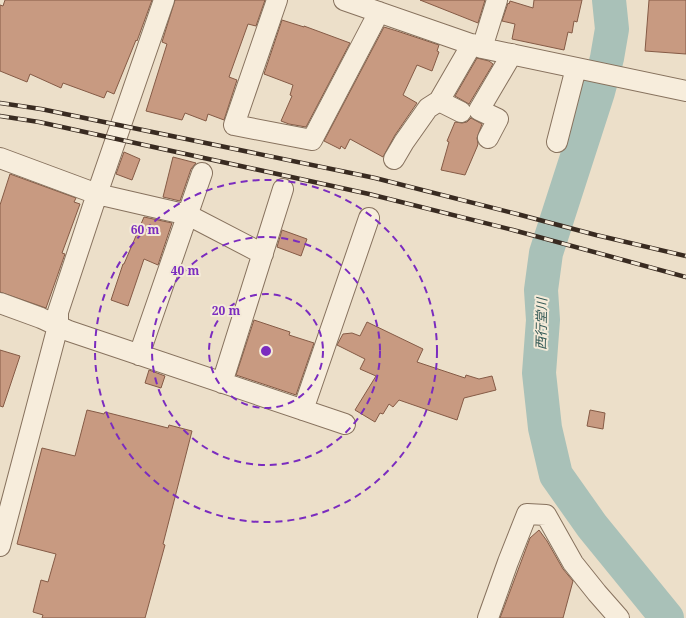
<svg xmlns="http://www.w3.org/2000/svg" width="686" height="618" font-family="'Noto Serif','Noto Sans JP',serif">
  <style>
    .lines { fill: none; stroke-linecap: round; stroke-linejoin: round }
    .river { stroke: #a9c1b8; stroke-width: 34 }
    .building { fill: #c89a81; stroke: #855b46 }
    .street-casing { stroke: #87725e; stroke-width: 22 }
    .street { stroke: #f7eddc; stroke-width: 20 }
    .rail-casing { stroke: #392b21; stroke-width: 4.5 }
    .rail { stroke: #f4ead8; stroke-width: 3; stroke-dasharray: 9; stroke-linecap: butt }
    .ring { fill: none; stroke: #7b2cbf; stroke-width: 2; stroke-dasharray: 7 5 }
    .labels { text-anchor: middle; stroke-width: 4; stroke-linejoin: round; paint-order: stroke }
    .water-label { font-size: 13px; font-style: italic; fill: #315753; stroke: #f4ead8 }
    .centre { fill: #7b2cbf; stroke: #f4ead8; stroke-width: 2 }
    .ring-label { font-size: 12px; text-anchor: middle; font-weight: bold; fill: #7b2cbf; stroke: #f4ead8; stroke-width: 4; stroke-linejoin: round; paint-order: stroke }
  </style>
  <rect width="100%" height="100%" fill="#ecdfc9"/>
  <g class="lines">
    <path class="river" d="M609 0 612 29 607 58 598 92 546 253 541 290 543 320 539 373 545 428 556 475 592 526 667 618"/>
  </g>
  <path class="building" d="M5 0H152L137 41 136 40 114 94 107 91 104 98 63 83 61 88 30 74 27 82 0 71V5L3 6Z
    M175 0H265L256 26 248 24 229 77 237 80 224 120 208 114 206 121 185 113 182 120 146 111 167 44 162 42Z
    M420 0H485L478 23Z
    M534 0H582L577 22 574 21 572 33 568 32 564 50 512 39 515 24 502 21 508 3 509 4 510 1 533 8Z
    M649 0H686V54L645 51Z
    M282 20 304 27V26L350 43 306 127 289 124 281 121 292 96 290 95 293 85 264 74Z
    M384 27 397 31 439 45 437 51 439 52 432 71 417 65 403 95 417 103 395 135 383 157 350 139 345 149 341 146 340 149 324 141Z
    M477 58 489 61 493 64 469 104 455 96Z
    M471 118 482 124 477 138 478 144 477 147 465 175 441 170 449 142 447 141 455 122 462 123 467 122Z
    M124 152 140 159 132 180 116 174Z
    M173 157 196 163 191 169 180 201 163 197Z
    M10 174 76 198 74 202 80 204 62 253 65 254 46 308 0 292V205Z
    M144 217 172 223 158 265 144 259 128 306 111 300 123 264H124Z
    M282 230 307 239 301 256 277 247Z
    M254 320 290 332 289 335 314 343 296 395 236 375Z
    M367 322 423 349 417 362 465 378 466 375 479 379 492 376 496 390 464 398 457 420 399 400 393 407 389 404 383 414 380 413 375 422 355 410 376 376 360 369 365 359 337 345 343 334 352 333 360 336Z
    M0 350 20 356 3 407 0 406Z
    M149 370 165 376 161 388 145 383Z
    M87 410 104 414 105 412 168 428 169 425 192 431 163 544 165 545 145 618H42L43 615 33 612 41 580 48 582 56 554 17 544 42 448 75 456Z
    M590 410 605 413 603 429 587 426Z
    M539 530 547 541 563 569 573 581 563 618H500L530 538Z"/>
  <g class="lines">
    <g class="street-casing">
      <path id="street" d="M277 0 234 125 312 140 379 12
        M344 0 482 48 686 91
        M482 48 497 0
        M439 101 461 112
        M488 138 498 119 479 110 512 54
        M557 142 576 68
        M0 158 97 194 188 215 263 254
        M394 159 404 142 428 108 439 101 472 44
        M0 303 41 318 69 331 345 424
        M139 355 202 173
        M222 383 283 189
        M303 410 369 218
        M0 546 58 326V312L97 194 164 0
        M488 618 508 562 527 514 546 515 573 563 597 593 619 618"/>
    </g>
    <use href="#street" class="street"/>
    <g class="rail-casing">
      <path id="rail" d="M0 103 41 109 375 178 517 214 596 235 686 256
        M0 116 39 122 369 194 513 230 686 277"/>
    </g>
    <use href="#rail" class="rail"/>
  </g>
  <g class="ring">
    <circle cx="266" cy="351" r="57"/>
    <circle cx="266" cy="351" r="114"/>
    <circle cx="266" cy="351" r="171"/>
  </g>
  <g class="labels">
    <g class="water-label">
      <text transform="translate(541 324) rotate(-89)" y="5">西行堂川</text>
    </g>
  </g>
  <circle cx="266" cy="351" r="6" class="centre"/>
  <g class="ring-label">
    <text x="145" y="234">60 m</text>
    <text x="185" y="275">40 m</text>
    <text x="226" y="315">20 m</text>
  </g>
</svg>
